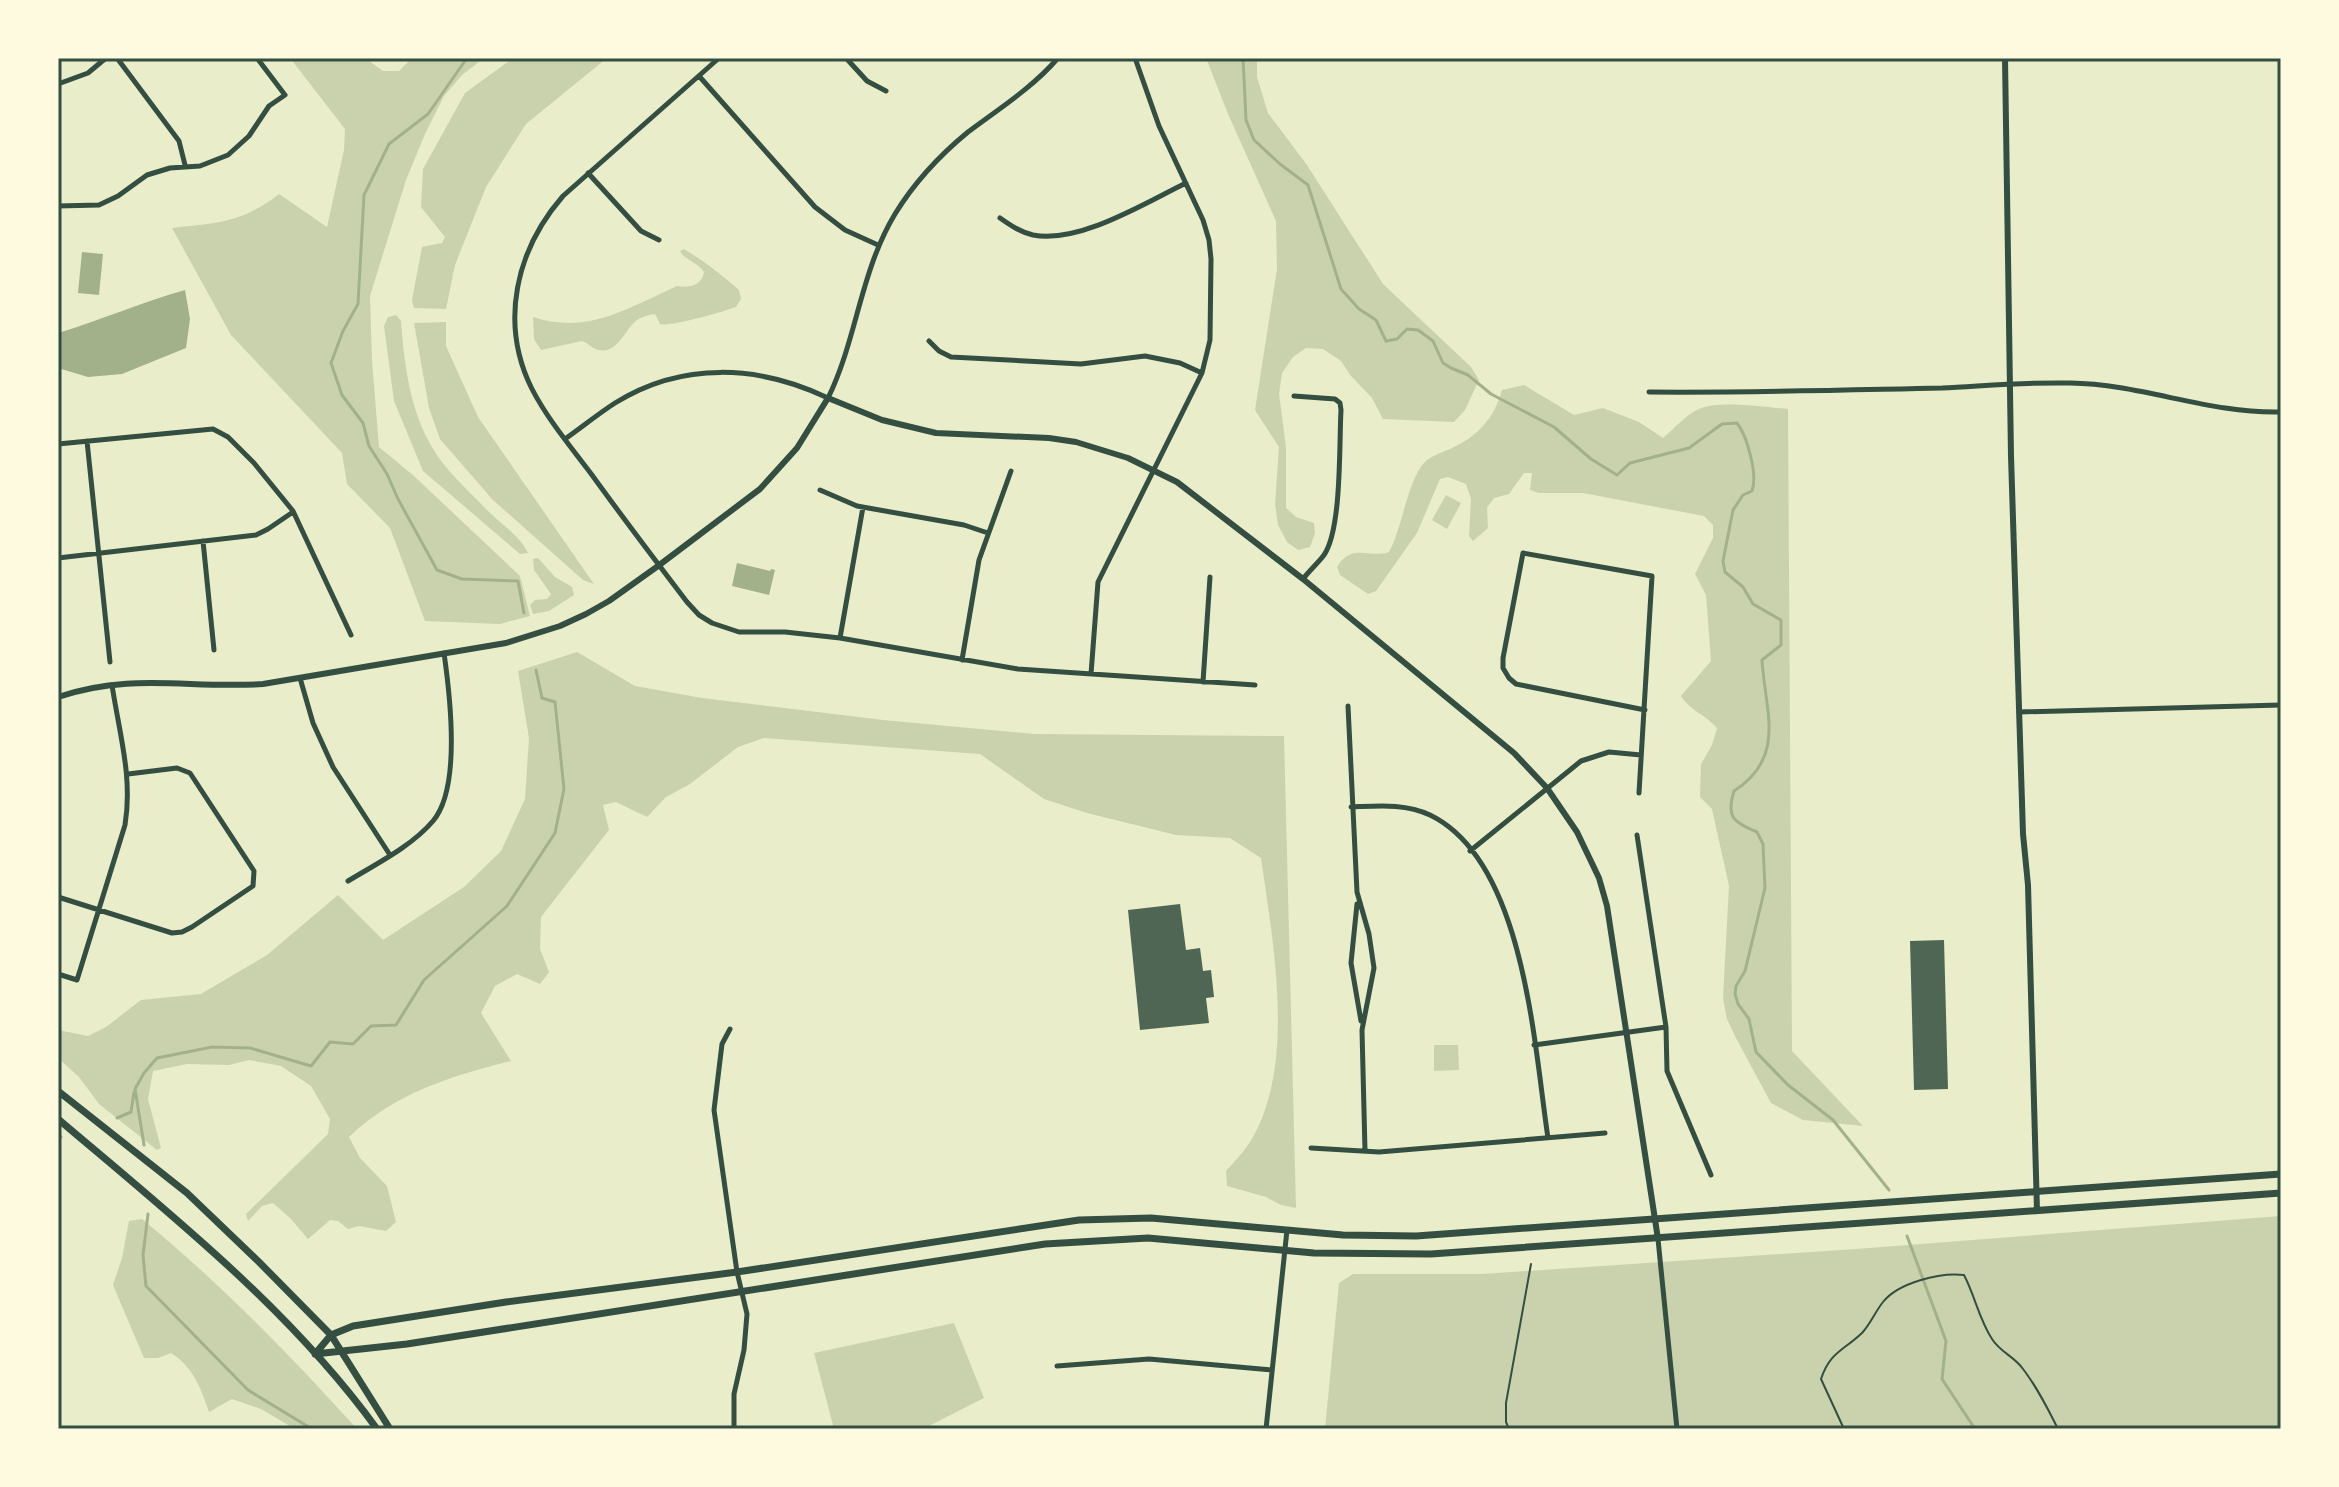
<svg xmlns="http://www.w3.org/2000/svg" width="2339" height="1487" font-family="Montserrat,sans-serif">
  <style>
    .green { fill: #cad2ad }
    .water { fill: #a3b18a }
    .lines { fill: none; stroke-linecap: round; stroke-linejoin: round }
    .stream { stroke: #a3b18a; stroke-width: 3 }
    .building { fill: #4f6655 }
    .path { stroke: #344e41; stroke-width: 2 }
    .minor { stroke: #344e41; stroke-width: 5 }
    .tertiary { stroke: #344e41; stroke-width: 6 }
    .secondary { stroke: #344e41; stroke-width: 7 }
    .neatline { fill: none; stroke: #344e41; stroke-width: 3 }
  </style>
  <rect width="100%" height="100%" fill="#e9edc9"/>
  <path class="green" d="M290 58H365L383 71H399L412 58H484L462 75 444 96 425 134 406 180 370 296 372 361 379 447 414 476 520 576 530 616 500 624 425 621 390 528 347 484 342 453 231 335 172 228C217 223 242 223 279 194L327 227 344 150 345 129Z
    M513 58H607L526 124 486 187 455 265 446 309 414 308 412 300 422 247 442 243 445 237 421 207 423 169 465 93Z
    M1206 58H1257V77L1268 113 1307 165 1383 284 1471 367 1479 380 1465 410 1454 422 1383 419 1372 398 1351 376 1341 361 1323 349 1306 348 1293 357 1282 373 1279 394 1286 447V508L1296 517 1314 523 1315 533 1310 547 1298 550 1287 542 1278 525 1275 504 1279 447 1255 410 1277 269 1276 221 1228 114Z
    M684 249C704 261 722 275 739 290L741 299 736 307C722 312 671 327 660 324L655 314C649 315 643 316 637 320 625 329 618 354 599 350 593 349 588 343 582 341L541 350 534 339 533 317C588 335 628 308 677 286 689 288 702 286 704 272 698 262 684 260 680 251Z
    M396 315 401 321C404 363 410 411 432 447 445 470 467 489 485 508 499 523 519 534 528 553L520 554 423 471 394 401 384 326 388 317Z
    M446 322V346L478 417 594 584 583 580 492 499 440 439 429 408 414 323Z
    M1524 385 1574 415 1603 408 1639 422 1663 438C1675 428 1688 412 1704 407 1724 401 1766 407 1788 409L1792 1051 1863 1126 1803 1120 1771 1103 1736 1038 1727 1019 1723 998 1729 886 1712 809 1700 797 1701 764 1712 745 1717 728C1706 715 1689 710 1681 696L1711 661 1706 595 1695 574 1713 538V525L1704 516 1583 493H1539L1530 490 1532 473H1524L1509 494 1494 498 1487 508 1488 528 1473 541 1469 536 1471 499 1466 484 1448 477 1440 479 1417 533 1376 591 1368 594 1340 575 1337 567C1352 542 1368 559 1389 552 1403 527 1408 476 1427 460 1434 455 1443 452 1450 449 1478 436 1494 419 1502 390Z
    M1446 495 1461 503 1447 529 1432 520Z
    M538 558 555 577 572 587 574 595 549 611 533 614 530 605 535 600 547 599 551 594 534 570 533 559Z
    M577 652 635 686 702 698 883 720 1034 734 1284 736 1296 1208 1281 1205 1266 1197 1227 1186 1226 1171C1234 1162 1243 1153 1250 1142 1297 1066 1273 943 1261 858L1230 838 1176 835 1087 813 1044 799 980 754 764 738 738 747 690 784 666 797 647 817 616 802 603 805 609 830 541 917 540 949 549 972 540 984 517 974 495 986 481 1013 511 1061C451 1076 395 1093 349 1137L360 1158 387 1186 396 1222 386 1231 359 1226 348 1229 338 1221 330 1220 308 1239 291 1219 273 1203 262 1206 248 1221 246 1214 328 1134 330 1119 311 1086 281 1066 249 1060 229 1065 187 1064 153 1071 148 1099 161 1148 157 1150 99 1104 79 1077 58 1058V1030L88 1036 106 1027 141 1000 201 994 267 955 338 895 383 940 464 887 501 851 525 799 529 738 518 671Z
    M1434 1045H1458L1459 1070 1434 1071Z
    M2281 1216V1429H1325L1339 1283 1353 1274H1482L1856 1249Z
    M142 1219C220 1283 289 1354 357 1429H295L261 1409 232 1399 209 1412C201 1388 193 1367 171 1353L158 1358H144L113 1285 122 1258 129 1221Z
    M954 1323 984 1398 923 1429H834L814 1353Z"/>
  <path class="water" d="M82 252 103 254 99 295 78 293Z
    M185 290 190 319 186 348 122 374 88 377 58 368V333C101 320 142 302 185 290Z
    M737 563 770 571 771 569 775 570 769 595 732 586Z"/>
  <g class="lines">
    <path class="stream" d="M467 58 428 114 389 144 364 195 358 304 343 331 331 363 342 395 363 423 369 446 387 474 398 499 437 570 462 579 518 581 524 613
      M1243 58 1246 120 1254 140 1280 164 1308 185 1341 289 1359 309 1376 320 1386 341 1397 339 1407 329 1418 330 1433 341 1443 363 1451 368 1468 375 1491 394 1554 427 1591 459 1617 475 1630 463 1689 448 1722 424 1737 423C1747 436 1758 474 1752 491L1743 495 1733 510 1723 561 1725 572 1743 587 1753 604 1781 620V645L1762 660C1765 711 1787 757 1734 791 1726 817 1733 822 1757 832L1763 844 1765 888 1745 971 1736 986 1735 994 1738 1004 1749 1019 1756 1052 1788 1085 1833 1120 1889 1190
      M117 1118 131 1112 134 1092
      M58 1138 61 1137
      M144 1145 135 1089 144 1073 157 1058 212 1047 250 1048 311 1066 330 1042 353 1044 371 1026 396 1025 424 980 507 906 555 833 564 789 555 702 542 698 536 670
      M148 1214 143 1255 146 1286 248 1390 312 1429
      M1907 1236 1946 1341 1942 1379 1975 1429"/>
  </g>
  <path class="building" d="M1180 904 1186 950 1200 948 1203 971 1211 970 1214 997 1206 998 1209 1023 1140 1030 1128 910Z
    M1944 940 1948 1089 1914 1090 1910 941Z"/>
  <g class="lines">
    <path class="path" d="M1509 1429 1506 1422V1403L1531 1264
      M1844 1429 1821 1379C1830 1352 1843 1351 1862 1333 1871 1323 1875 1312 1883 1302 1898 1283 1940 1272 1964 1275 1975 1296 1979 1319 1992 1339 2000 1352 2015 1357 2023 1369 2037 1387 2048 1409 2058 1429"/>
    <path class="minor" d="M117 58 179 141 185 165
      M719 58 563 196C516 250 499 323 532 389 548 420 571 447 592 475 623 518 655 560 687 602L699 615 712 623 739 632H785L840 638 1018 669 1255 685
      M846 58 867 81 886 91
      M699 76 815 207 845 230 878 245
      M58 84 88 73 106 58
      M588 173 641 231 659 240
      M58 206 99 205 118 196 147 175 170 168 200 166 228 155 249 136 269 106 285 95 257 58
      M1000 218C1010 225 1020 232 1033 235 1079 244 1145 203 1186 183
      M929 341 939 351 951 357 1081 364 1145 356 1180 363 1202 373
      M1649 392C1747 393 1844 390 1942 388 1984 386 2027 382 2070 383 2142 384 2209 414 2281 412
      M1294 396 1335 399 1340 403 1341 410C1339 444 1342 529 1324 555 1318 563 1309 571 1303 579
      M565 439C582 427 598 414 615 403 682 361 759 365 828 398 857 339 860 272 895 214 914 183 940 155 968 132 1000 108 1032 88 1058 58
      M87 441 110 662
      M58 444 213 429 228 437 254 463 293 511 351 635
      M820 490 857 506 964 525 988 533
      M203 541 214 650
      M58 558 256 535 268 529 293 512
      M840 638 863 507
      M962 660 979 560 1011 471
      M1091 674 1098 582 1202 373 1210 340 1211 259 1209 240 1203 220 1159 126 1135 58
      M300 678 313 723 333 767 390 855
      M1203 682 1210 577
      M1348 706 1357 892 1369 934 1374 968 1362 1030 1365 1151
      M2019 712 2281 705
      M1639 793 1652 576 1523 553 1503 658V668L1509 678 1516 684 1645 710
      M1351 807C1377 806 1405 803 1430 815 1525 861 1534 1046 1548 1138
      M1637 835 1666 1027 1667 1071 1711 1175
      M1470 851 1581 761 1609 752 1641 755
      M348 881C376 864 412 846 433 821 461 788 450 695 444 653
      M58 897 172 933 182 932 192 927 253 886 254 871 190 773 177 768 128 774
      M1357 904 1351 963 1361 1021
      M58 974 77 980 125 825C133 777 119 732 112 685
      M730 1029 722 1044 714 1110 737 1272 747 1314 744 1350 734 1394V1429
      M1534 1045 1666 1027
      M1311 1148 1379 1152 1605 1133
      M1658 1239 1677 1429
      M1057 1366 1149 1359 1272 1370
      M1266 1429 1287 1230"/>
    <path class="tertiary" d="M2005 58 2011 456 2023 834 2028 885 2037 1211
      M58 697C132 672 189 689 263 684L506 643 560 626 586 614 609 601 658 566 760 489 797 448 828 398 882 420 936 433 1049 438 1076 442 1128 458 1177 482 1303 579 1514 753 1547 788 1577 832 1599 878 1607 906 1658 1239"/>
    <path class="secondary" d="M58 1091 187 1193 259 1262 331 1335 390 1429
      M58 1119C170 1214 290 1309 377 1429
      M315 1354 331 1335 353 1326 506 1302 737 1272 1079 1220 1151 1218 1343 1235 1416 1236 2281 1174
      M315 1354 407 1344 1045 1244 1148 1238 1314 1253 1431 1254 2281 1193"/>
  </g>
  <rect width="2339" height="1487" fill="none" stroke="#fefae0" stroke-width="120"/>
  <rect x="60" y="60" width="2219" height="1367" class="neatline"/>
</svg>
